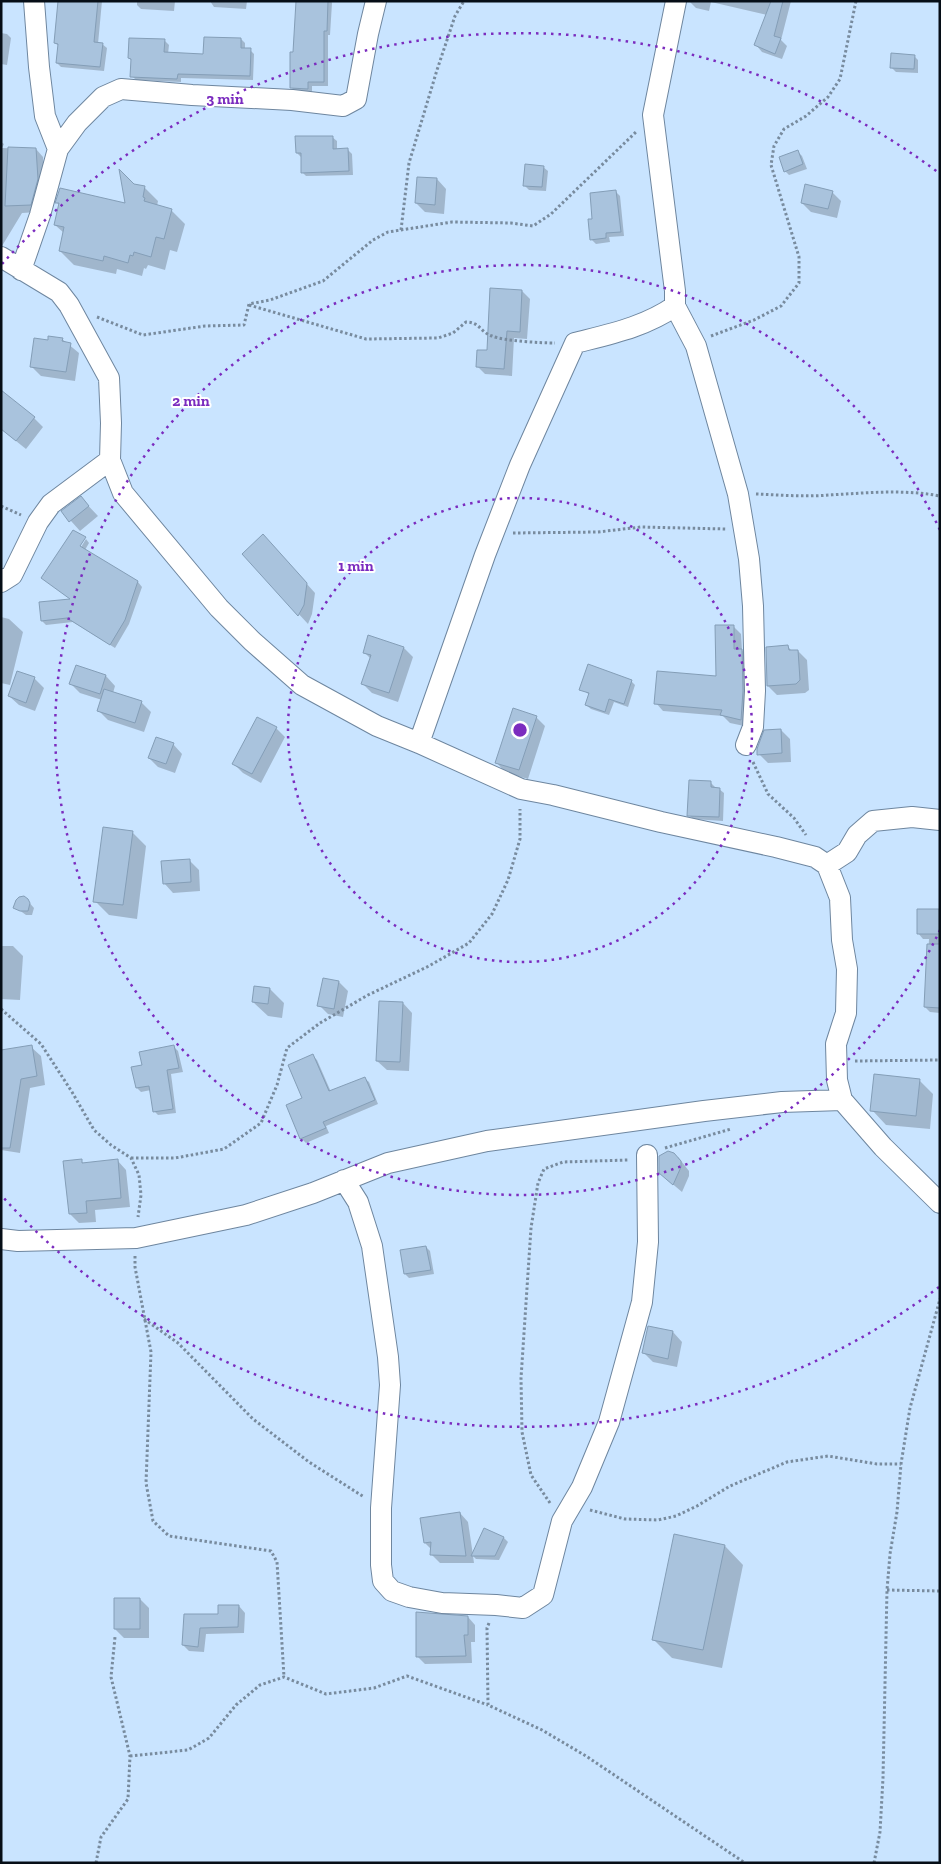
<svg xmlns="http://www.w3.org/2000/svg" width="941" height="1864" font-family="'Zilla Slab',serif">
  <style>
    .shadow { fill: #0003 }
    .building { fill: #a9c3dd; stroke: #849eb7 }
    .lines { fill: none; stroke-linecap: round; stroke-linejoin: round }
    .street-casing { stroke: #6e869f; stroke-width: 22 }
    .path { stroke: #788b9e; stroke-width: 3; stroke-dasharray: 2.5 2.5; stroke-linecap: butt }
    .street { stroke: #fff; stroke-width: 20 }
    .ring { fill: none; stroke: #7b2cbf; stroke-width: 2.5; stroke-dasharray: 2.5 5 }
    .centre { fill: #7b2cbf; stroke: #fff; stroke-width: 2.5 }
    .ring-label { font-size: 15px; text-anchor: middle; font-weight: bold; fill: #7b2cbf; stroke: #fff; stroke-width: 4; stroke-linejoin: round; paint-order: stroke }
  </style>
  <rect width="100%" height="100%" fill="#c9e4ff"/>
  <path class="shadow" d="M63 1H102L98 44H102L107 48 104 71 61 67 57 63 59 46 55 43Z
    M137 1H175L174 11 141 9 137 5Z
    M210 1H247L246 9 214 7Z
    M313 1H331L332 3 330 35H328V86H312V93L296 92 292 88 294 53Z
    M689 1H791L781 40 787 46 782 59 762 52 756 45 767 15 711 2 709 11 696 8Z
    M1 33 7 34 11 38 7 65 1 64Z
    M241 39 245 43V49L250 50 254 54 253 80 181 78V82L136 80 132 76V61L129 58 165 41 169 45 168 54 204 55Z
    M914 56 918 60V73L896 72 891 67Z
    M332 137 337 141V150H348L352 154 353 175 306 176 302 172V158L297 153Z
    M1 142 4 144 2 148 36 149 43 157 45 187 38 212 22 213 2 246Z
    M798 152 802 156 807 169 789 175 785 171Z
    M543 167 548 171 546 191 529 190 525 186Z
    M437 179 446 189 444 214 425 212 416 203Z
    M134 185 144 187 158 201 157 206 171 210 185 224 177 252 170 250 165 270 148 265 146 269 144 268 142 276 117 269 116 274 74 265 60 251 64 233 55 225 60 206 57 203 126 204Z
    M616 192 620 196 624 236 609 237 610 242 596 244 591 239 593 220Z
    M832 192 841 201 837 218 811 212 802 203Z
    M522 291 530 299 527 339 514 338 512 376 485 374 477 366 488 352Z
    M62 339 79 353 75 381 41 376 31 366 49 341Z
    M1 402 34 418 43 427 26 449 1 429Z
    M81 498 98 516 80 531 63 512Z
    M86 539 89 543 85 550 138 582 142 587 129 624 115 648 73 622 46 625 42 621 72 600 43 578 76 551 78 552Z
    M272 545 315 593 312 614 308 624 243 554Z
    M1 617 9 619 23 632 10 685 1 683Z
    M733 626 741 634 742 650 749 658V727L730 723 723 716 663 711 656 703 717 677Z
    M788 647 792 651H798L807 660 809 690 805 693 777 695 768 686Z
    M404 648 413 657 398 702 372 693 363 684 371 659 364 652Z
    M77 667 106 676 115 686 113 693 141 702 151 712 144 732 108 720 98 710 102 700 80 693 71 684Z
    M34 678 44 688 35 711 19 705 9 696Z
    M631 681 635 685 628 707 614 702 609 715 591 709 586 705 590 695 581 689Z
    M536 717 545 726 528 779 505 772 496 762Z
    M276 728 285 737 261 783 243 773 234 764Z
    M781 730 790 739 791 762 768 763 759 754Z
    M173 744 182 754 175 773 158 767 149 758Z
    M710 782 715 787 714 789H719L724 793 723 821 693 819 689 815Z
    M132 832 146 846 137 919 109 915 95 901Z
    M189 860 199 870 200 891 173 893 164 883Z
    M27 900 34 908 32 915H26L15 907Z
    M918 910H940V1013L930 1012 925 1007 929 939H923L918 933Z
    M1 946H13L23 956 20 1000 1 999Z
    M324 979 339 982 348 991 343 1017 328 1014 319 1005Z
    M255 988 270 989 284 1003 282 1018 268 1016 253 1002Z
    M403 1003 412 1013 409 1071 387 1070 377 1061Z
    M31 1047 41 1056 45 1085 30 1088 20 1153 1 1150V1094Z
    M174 1047 178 1051 183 1072 171 1074 176 1113 158 1115 154 1111 151 1090 141 1092 137 1088 144 1066Z
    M313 1056 317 1060 331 1092 364 1078 369 1082 378 1104 326 1126 329 1133 306 1143 301 1138 288 1106 304 1099Z
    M919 1080 933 1094 930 1129 886 1125 872 1110Z
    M678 1157 689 1171V1176L682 1192 669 1181Z
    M117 1160 126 1170 130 1207 95 1210 96 1222 79 1223 70 1214 81 1161 84 1164Z
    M426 1247 430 1251 434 1274 409 1278 405 1274Z
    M673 1332 682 1342 677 1367 653 1362 644 1353Z
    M460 1513 468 1522 473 1555 484 1529 504 1538 508 1542 499 1560 476 1559 473 1556 474 1563H440L432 1555V1550L425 1543Z
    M725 1546 743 1565 722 1668 672 1658 653 1639Z
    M140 1599 149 1608V1638H124L115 1629Z
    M239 1606 245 1613 244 1633 206 1634 204 1652 189 1651 183 1645 186 1615H220Z
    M468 1617 475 1625V1642H471L472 1663 425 1664 418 1657Z"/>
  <path class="building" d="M58 1H98L94 42 103 43 100 67 56 63 58 44 54 43Z
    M296 1H328L327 31H324V82H308V89L290 88V52H293Z
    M771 1H783L774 36 781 38 775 54 754 45Z
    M204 37 241 38V48H251L250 76 178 74 177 79 130 77 131 59 128 58 129 38 165 39 164 52 203 54Z
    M891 53 915 55 914 69 890 68Z
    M295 136H333V149L348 148 349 171 301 173V153H296Z
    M8 147 36 148 38 179 31 205 5 206Z
    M798 150 803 164 784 172 779 157Z
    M525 164 544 166 542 187 523 186Z
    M119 169 134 184 145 186 143 197 145 198 144 201 172 209 164 239 156 237 151 257 134 252 133 256 130 255 128 263 104 256 103 261 59 251 64 227 54 225 59 203H55L60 188 125 203Z
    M417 177 437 178 435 205 415 203Z
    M805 184 833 191 828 209 801 203Z
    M616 190 621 232 606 233V238L590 240 588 219H592L590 193Z
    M490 288 522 290 520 332 507 331 504 369 476 367 477 350H487Z
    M48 336 63 338 62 341 71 343 66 372 30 367 34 338 48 340Z
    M1 390 35 417 16 441 1 429Z
    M81 496 89 506 69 522 61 511Z
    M73 530 86 537 80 546 138 581 125 620 110 645 67 618 41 621 39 602 70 599 41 578Z
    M263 534 307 583 304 605 298 616 242 554Z
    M715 625H734V649H742L743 691 741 720 720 715 722 710 654 704 657 671 716 676Z
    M368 635 404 647 389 693 361 684 371 655 363 653Z
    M788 645 789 650H798L800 680 796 684 767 686 766 647Z
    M588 664 632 680 624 704 609 699 605 712 585 705 589 693 579 690Z
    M76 665 106 675 100 694 69 684Z
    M17 671 35 677 26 703 8 696Z
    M104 689 142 701 135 723 97 711Z
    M513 708 537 716 519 770 495 763Z
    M257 717 277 727 252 774 232 764Z
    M781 729 782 753 757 755V749L764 730Z
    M156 737 174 743 166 764 148 758Z
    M689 780 711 781V787L720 788 719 817 687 816Z
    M103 827 133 831 123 905 93 902Z
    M190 859 191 882 163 884 161 861Z
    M24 896 28 899 30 903 28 911H20L13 908 16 900 19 897Z
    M917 909H939V934H917Z
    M927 944H940V1008L924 1007Z
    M323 978 339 981 334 1009 317 1006Z
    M254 986 270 988 268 1004 252 1002Z
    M379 1001 403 1002 400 1062 376 1061Z
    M32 1045 37 1076 21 1079 10 1148H1V1050Z
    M174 1045 179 1068 167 1070 173 1109 153 1112 149 1086 136 1088 131 1067 142 1065 139 1052Z
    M313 1054 329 1091 365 1077 375 1100 323 1122 326 1128 300 1139 286 1105 302 1098 288 1065Z
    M874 1074 920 1079 916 1116 870 1111Z
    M668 1151 674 1153 681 1161V1167L673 1185 659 1173V1156Z
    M82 1159V1163L118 1159 121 1198 86 1201 87 1213 69 1214 63 1161Z
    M426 1246 431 1270 404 1274 400 1250Z
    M648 1326 673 1331 668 1359 642 1353Z
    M460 1512 466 1556 430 1555 431 1542 424 1543 420 1518Z
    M484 1528 504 1537 495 1556H471Z
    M674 1534 725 1545 703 1650 652 1640Z
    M114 1598H140V1629H114Z
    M218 1605H239L238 1627 200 1628 198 1647 182 1645 184 1614H218Z
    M416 1612 468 1616V1635H464L466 1656 416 1657Z"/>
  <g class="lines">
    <g class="street-casing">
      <path id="street" d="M34 1 39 67 45 116 58 149
        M1 257 59 292 69 305 109 378 111 423 110 460 123 493 219 608 252 641 302 685 377 726 419 743 521 789 553 795 661 822 776 847 815 857 827 865 840 898 842 940 847 969 846 1013 836 1044 837 1080 842 1100 883 1147 940 1203
        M21 270 40 215 58 149 77 123 103 97 121 89 192 95 292 100 343 106 356 99 368 34 376 1
        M675 306 696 346 738 494 749 559 753 606 755 691 753 727 746 745
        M1 582 12 575 38 522 51 504 110 460
        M419 743 485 555 520 465 575 343C610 334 645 327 675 306V291L653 115 676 1
        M827 865 847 852 857 835 873 821 912 817 940 820
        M344 1180 358 1202 372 1246 388 1357 390 1385 381 1508V1565L383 1581 392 1591 409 1597 442 1603 496 1605 523 1608 543 1595 562 1521 582 1487 609 1422 642 1302 648 1242 647 1155
        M1 1239 18 1241 136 1238 246 1215 313 1193 388 1163 487 1141 704 1111 782 1102 842 1100"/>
    </g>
    <path class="path" d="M401 230 409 163 437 70 455 16 464 1
      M249 305 366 339 438 338 453 333 466 322C480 322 480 332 492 336 504 341 541 343 555 343
      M97 317 143 335 205 326 244 325 249 304 270 300 323 281 373 240 388 232 452 222 511 223 533 226 551 214 637 131
      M711 336 754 320 781 306 799 283V257L771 165 774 146 784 129 806 116 828 97 840 79 856 1
      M756 494C780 495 805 497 829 495 866 493 903 489 940 496
      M1 506 21 515
      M513 533 598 532 641 527 726 529
      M753 762 768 794 794 818 806 835
      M1 1009 41 1044 72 1092 94 1130 111 1145 131 1158 139 1175 141 1195 138 1217
      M855 1061 940 1060
      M665 1148 731 1129
      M131 1158H175L224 1149 261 1123 277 1085 287 1048 320 1023 368 995 429 966 469 943 492 914 508 880 520 839V809
      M135 1256V1267L151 1352 146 1483 153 1521 169 1536 271 1551 277 1562 284 1677
      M144 1319 178 1343 253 1419 309 1462 364 1497
      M550 1503 531 1475 522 1432 521 1378 531 1228 538 1183 544 1169 563 1162 628 1160
      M590 1510 625 1519 658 1520 676 1516 697 1506 730 1486 787 1462 828 1456 877 1464H901
      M887 1590 940 1591
      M489 1623 487 1628 488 1705 542 1730 586 1756 745 1863
      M130 1756 188 1750 209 1738 236 1705 260 1685 284 1677 326 1694 374 1688 407 1676 488 1705
      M96 1863 101 1837 128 1799 130 1756 111 1677 115 1637
      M874 1863 880 1832 883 1778 887 1590 890 1554 897 1512 901 1464 910 1408 940 1299"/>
    <use href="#street" class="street"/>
  </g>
  <g class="ring">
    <circle cx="520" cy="730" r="232"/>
    <path d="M940 930A465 465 0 1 1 940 530"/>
    <path d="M939 1287A697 697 0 0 1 2 1196M2 264A697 697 0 0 1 939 173"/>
  </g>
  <circle cx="520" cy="730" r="8" class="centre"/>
  <g class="ring-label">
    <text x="225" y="104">3 min</text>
    <text x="191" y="406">2 min</text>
    <text x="356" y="571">1 min</text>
  </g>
  <rect width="941" height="1864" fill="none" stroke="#060e17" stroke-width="5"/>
</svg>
